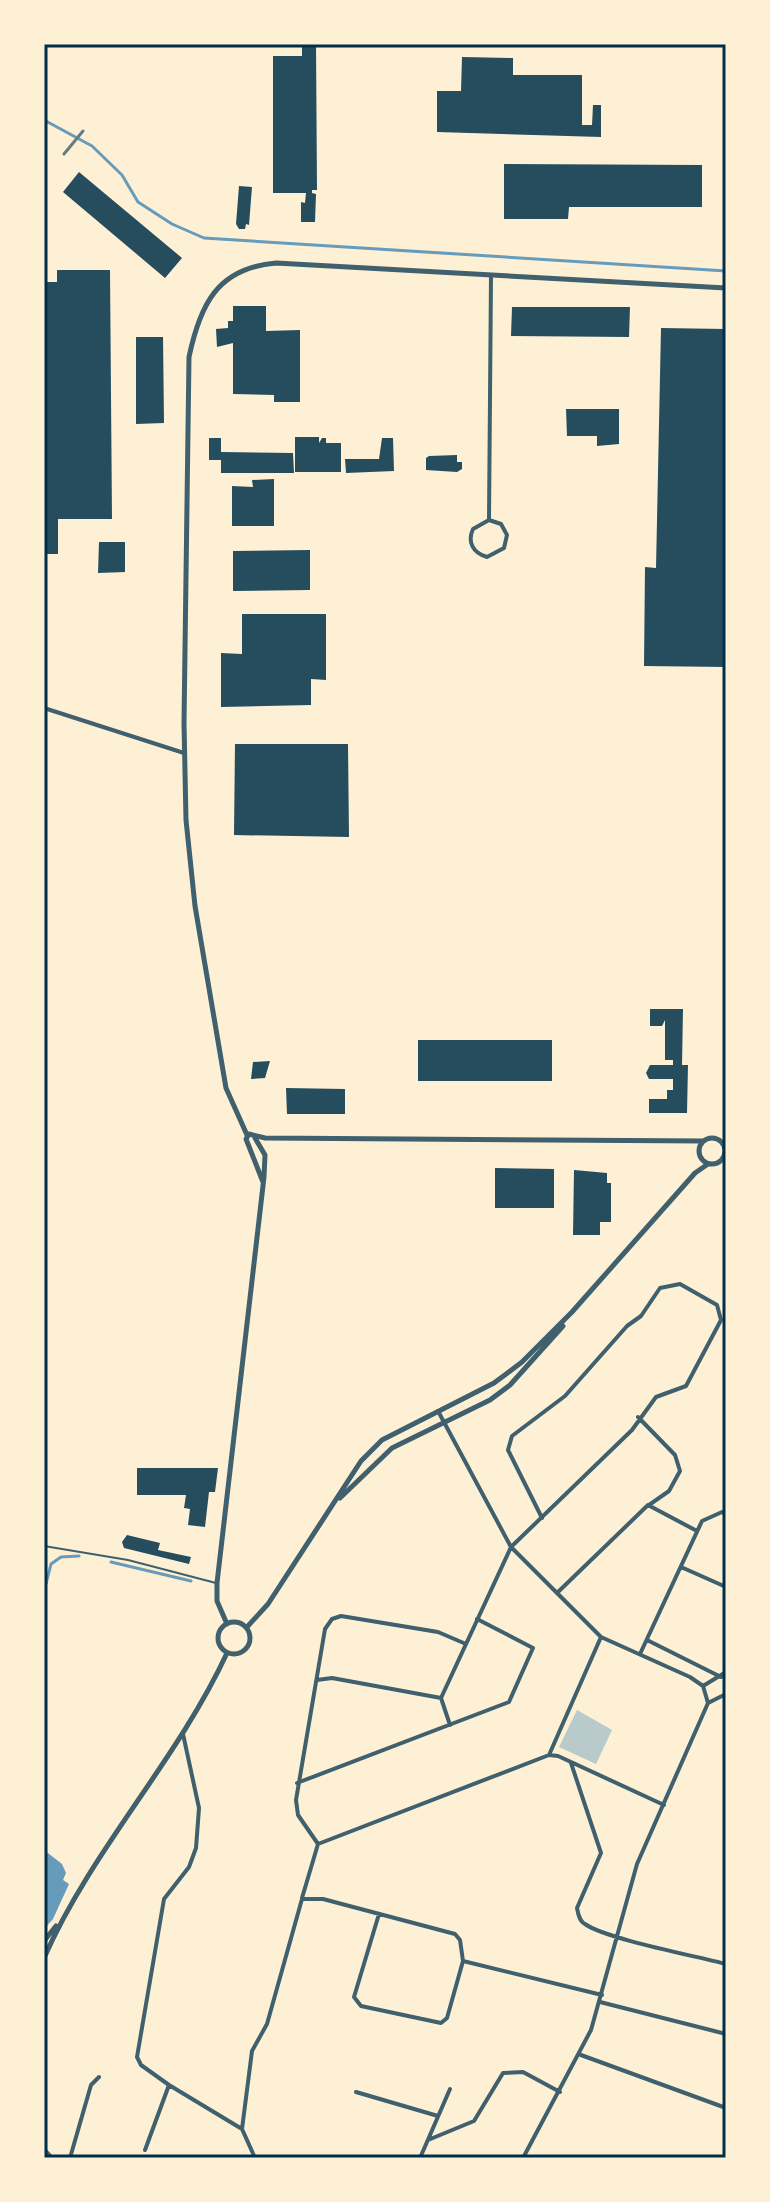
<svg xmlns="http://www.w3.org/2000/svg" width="770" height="2202" font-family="'Varela Round',sans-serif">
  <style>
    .green { fill: #b9caca }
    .water { fill: #669bbc }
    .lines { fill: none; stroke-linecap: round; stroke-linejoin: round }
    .stream { stroke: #669bbc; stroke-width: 3 }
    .building { fill: #264d5e }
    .service { stroke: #3f606c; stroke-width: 2 }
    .minor { stroke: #3f606c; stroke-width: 4 }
    .tertiary { stroke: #3f606c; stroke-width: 5 }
    .rail { stroke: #657d81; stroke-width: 3 }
    .neatline { fill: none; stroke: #003049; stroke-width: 3 }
  </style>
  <rect width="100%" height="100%" fill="#fdf0d5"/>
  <path class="green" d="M577 1710 612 1730 596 1764 559 1747Z"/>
  <path class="water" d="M44 1850 62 1864 66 1873 63 1880 69 1884 53 1919 44 1929Z"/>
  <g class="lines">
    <path class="stream" d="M44 120 92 146 122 175 138 202 172 224 204 238 726 271
      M111 1562 191 1581
      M46 1584 51 1564 61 1557 79 1556"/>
  </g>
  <path class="building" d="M302 44H316L317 190H312V193L316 194 315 222H301V202L305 203 306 193H273V56H302Z
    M462 57 513 58V75H582V125H592L593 105H601V137L437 132V91H461Z
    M504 164 702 165V207H569L568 219H504Z
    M79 172 182 258 165 278 63 192Z
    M239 186 252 187 249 225 246 224 245 229H239L236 224Z
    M57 270H110L112 519H58V554H44V282H57Z
    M233 306H266V331L300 330V402H274V395L233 394V343L217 347 216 329 228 328V321H233Z
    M512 307H630L629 337 511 336Z
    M661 328 726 329V667L644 666 645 567 656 568Z
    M136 337H163L164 423 136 424Z
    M566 409H619V444L597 446V436H567Z
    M295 437H319V443L322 438H326V443H341V472H295Z
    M209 438H221V452L293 453 294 473H221V460H209Z
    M382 438H393L394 471 346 473 345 459H379Z
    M457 455V462H462V469L457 472 426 470V458L429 456Z
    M274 479V526H232V486L253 487 252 480Z
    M99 542H125V572L98 573Z
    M310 550V590L233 591V551Z
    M242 614H326V680L311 679V705L221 707V653L242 654Z
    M235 744H348L349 837 234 835Z
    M650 1009H683L682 1065H688L687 1113H649V1099H667V1090H673V1079H649L646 1073 650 1065H673V1060H665V1020L662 1026H650Z
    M418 1040H552V1081H418Z
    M270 1061 265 1078 251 1079 253 1062Z
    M286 1088 345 1089V1114H287Z
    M495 1168 554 1169V1208H495Z
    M574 1170 607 1173V1183H611V1222H600V1235H573Z
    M137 1468H218L215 1492H209L205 1527 188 1525 190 1509 184 1508 186 1495H137Z
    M127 1535 160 1543 158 1550 191 1557 189 1564 124 1548 122 1542Z"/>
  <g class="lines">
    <path class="service" d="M44 1546 128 1560 216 1583"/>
    <path class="minor" d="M489 520 501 524 507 535 504 548 487 557C473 553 467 542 473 529L489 520 491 276
      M44 708 184 753
      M438 1411 511 1547 601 1637 690 1677 703 1686 708 1703 637 1864 591 2030 523 2158
      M638 1417 675 1455 680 1471 669 1491 649 1505
      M681 1567 726 1587
      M558 1592 648 1505 697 1531
      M647 1640 721 1677
      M640 1654 702 1521 722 1512 726 1515
      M317 1680 332 1678 441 1698
      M703 1686 726 1672
      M708 1703 726 1694
      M450 1725 441 1698 511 1547 632 1430 656 1397 686 1386 721 1320 717 1305 680 1284 660 1288 641 1316 627 1326 565 1396 512 1436 508 1450 542 1518
      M183 1734 199 1808 196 1848 189 1867 164 1899 137 2057 141 2065 169 2085 242 2129 255 2158
      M549 1755 601 1637
      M571 1763 601 1853 577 1908C578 1913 579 1921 585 1924 606 1939 696 1956 726 1964
      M297 1783 509 1702 533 1648 477 1619
      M318 1844 298 1815 296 1800 325 1629 332 1619 341 1616 438 1632 466 1644
      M302 1898 318 1844 549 1755 558 1756 664 1805
      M379 1914 354 1997 361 2006 441 2023 447 2018 463 1961
      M600 2002 726 2034
      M581 2055 726 2108
      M356 2092 438 2116
      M242 2129 252 2051 267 2024 302 1899H323L455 1934 460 1940 463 1961 602 1995
      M428 2140 474 2121 503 2073 523 2072 560 2092
      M44 2149 52 2158
      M145 2150 169 2085
      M70 2158 91 2085 99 2077
      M420 2158 450 2089"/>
    <path class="tertiary" d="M247 1135 226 1088 195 906 186 820 184 723 189 357C200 305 217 268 276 263L726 288
      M699 1151a13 13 0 1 1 26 0a13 13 0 1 1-26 0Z
      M263 1182 246 1139 249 1134 265 1138 704 1141
      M340 1498 392 1448 490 1400 510 1385 563 1326
      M218 1638a16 16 0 1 1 32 0a16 16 0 1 1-32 0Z
      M227 1624 217 1601V1583L264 1177 265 1155 255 1138
      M247 1627 268 1604 361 1461 382 1440 494 1383 522 1362 572 1312 695 1173 708 1164
      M44 1941 56 1926
      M44 1958C92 1849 177 1761 227 1653"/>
    <path class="rail" d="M64 154 83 131"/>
  </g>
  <rect width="770" height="2202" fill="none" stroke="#fdf0d5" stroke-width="92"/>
  <rect x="46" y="46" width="678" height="2110" class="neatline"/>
</svg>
